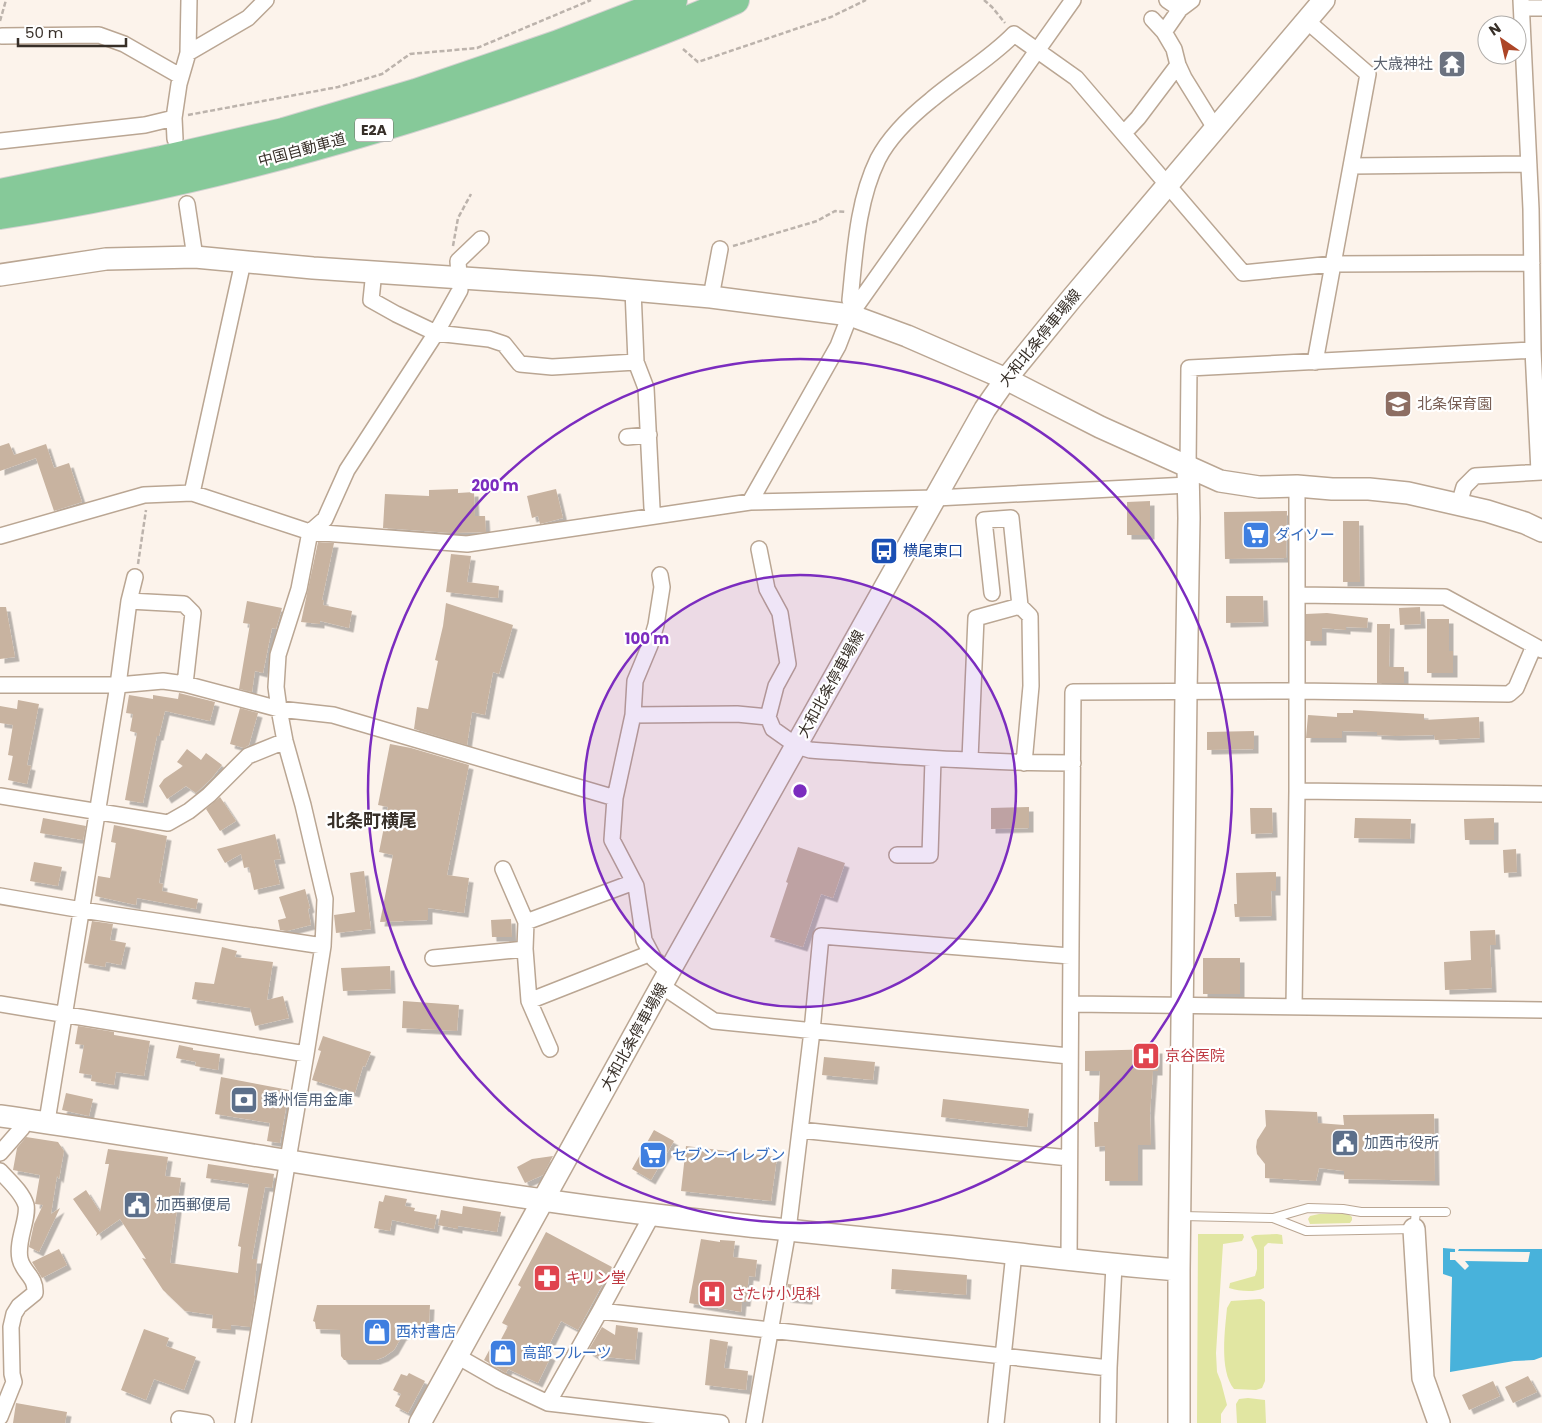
<svg xmlns="http://www.w3.org/2000/svg" width="1542" height="1423" font-family="Poppins,'Noto Sans JP',sans-serif">
  <style>
    .green { fill: #e1e6a2 }
    .water { fill: #48b2db }
    .building { fill: #c8b3a0; filter: url(#shadow) }
    .lines { fill: none; stroke-linecap: round; stroke-linejoin: round }
    .lane-casing { stroke: #baa693; stroke-width: 10 }
    .street-casing { stroke: #baa693; stroke-width: 18 }
    .secondary-casing { stroke: #baa693; stroke-width: 24 }
    .highway-casing { stroke: #d3d1d0; stroke-width: 30 }
    .path { stroke: #bcb3ac; stroke-width: 2.5; stroke-dasharray: 5 2.5; stroke-linecap: butt }
    .lane { stroke: #fff; stroke-width: 8 }
    .street { stroke: #fff; stroke-width: 15 }
    .secondary { stroke: #fff; stroke-width: 21 }
    .highway { stroke: #86c999; stroke-width: 28 }
    .ring { fill: none; stroke: #7b2cbf; stroke-width: 2.5 }
    .labels { text-anchor: middle; stroke-width: 4.5; stroke-linejoin: round; paint-order: stroke }
    .shield { fill: #fff; stroke: #736d68; stroke-width: 1 }
    .shield-label { font-size: 14px; font-weight: bold; fill: #372f28 }
    .worship-label { font-size: 15px; fill: #5b616d; stroke: #fff; text-anchor: end }
    .street-label { font-size: 15px; fill: #372f28; stroke: #fff }
    .education-label { font-size: 15px; fill: #785e54; stroke: #fff; text-anchor: start }
    .shop-label { font-size: 15px; fill: #366cbe; stroke: #fff; text-anchor: start }
    .transit-label { font-size: 15px; fill: #164399; stroke: #fff; text-anchor: start }
    .health-label { font-size: 15px; fill: #be3a42; stroke: #fff; text-anchor: start }
    .service-label { font-size: 15px; fill: #4e5e75; stroke: #fff; text-anchor: start }
    .quarter-label { font-size: 18px; font-weight: bold; fill: #372f28; stroke: #fff }
    .centre { fill: #7b2cbf; stroke: #fff; stroke-width: 2.5 }
    .ring-label { font-size: 15px; text-anchor: middle; font-weight: bold; fill: #7b2cbf; stroke: #fff; stroke-width: 4.5; stroke-linejoin: round; paint-order: stroke }
  </style>
  <defs>
    <filter id="shadow"><feDropShadow dx="4.5" dy="4.5" stdDeviation="0" flood-color="#0004"/></filter>
  </defs>
  <rect width="100%" height="100%" fill="#fcf3eb"/>
  <path class="green" d="M1319 1214H1348L1352 1217V1220L1350 1223 1310 1224 1308 1219 1310 1216Z
    M1198 1234H1243L1244 1237 1242 1241 1223 1244 1216 1353 1217 1372 1221 1382 1227 1405 1221 1414V1423H1197Z
    M1277 1234 1282 1235 1283 1244 1268 1243 1264 1247V1288C1254 1293 1239 1291 1229 1288L1230 1283 1255 1276 1257 1269V1250L1251 1237 1255 1235Z
    M1261 1299 1265 1302V1381L1262 1388 1256 1390 1234 1389C1219 1371 1225 1330 1227 1308L1231 1301Z
    M1248 1398 1265 1400 1266 1423H1237L1236 1404 1239 1399Z"/>
  <path class="water" d="M1443 1248 1455 1249V1252H1450V1260H1455L1465 1270 1469 1266 1465 1261 1528 1262 1530 1252 1458 1251 1459 1249H1542V1357L1534 1360 1514 1361 1450 1372 1452 1277 1443 1274Z"/>
  <path class="building" d="M9 443 14 455 46 444 54 468 69 463 82 502 54 511 36 458 0 471V446Z
    M458 489V493L474 492 475 516H485L486 532 451 533 383 528 385 494 429 496V490Z
    M556 489 563 518 540 524 538 516 532 518 527 496Z
    M1150 501V535H1127V502Z
    M1287 511 1286 558 1225 559 1224 512Z
    M1343 521H1359L1360 582H1343Z
    M318 542 334 543 322 600H324L323 605 352 611 349 628 320 621V624L301 622Z
    M451 554 471 556 467 582 499 586 498 598 446 592Z
    M1226 596H1263L1264 622 1226 623Z
    M247 601 282 608 276 629 272 628 263 673 255 671 252 692 239 689 250 624 243 623Z
    M446 603 513 625 499 674 493 672 485 715 472 712 467 745 414 729 417 707 428 709 438 661 435 660 443 626Z
    M0 607H6L15 657 0 659Z
    M1420 607 1421 624 1400 625 1399 608Z
    M1327 613 1368 618 1367 628 1346 627V630L1322 628V641H1306V614Z
    M1427 619H1449V651H1453V673H1427Z
    M1377 624H1390L1389 667H1404V683H1377Z
    M179 693 215 702 210 721 165 711 159 736H157L143 803 125 800 137 733 130 731 133 714 126 713 129 695 153 699V695L178 699Z
    M18 700 39 704 27 765 31 766 27 784 8 780 13 756 8 755 13 725 0 723V706L17 709Z
    M240 708 258 713 249 745 244 748 230 744Z
    M1353 710 1424 714V720L1479 717 1480 738 1435 740 1434 735 1395 736 1377 735V732L1342 731V738H1306L1308 715 1337 717V713H1353Z
    M1254 731V749L1207 750V732Z
    M390 744 411 748 469 765 447 875 469 878 464 913 428 908V920L380 922 393 855 379 852 388 807 378 805Z
    M187 749 201 760 206 753 222 765 211 779 196 793 186 786 167 799 159 786 164 779 183 766 177 762Z
    M220 797 236 821 220 831 206 809Z
    M1029 807V828L991 829V808Z
    M1250 808H1272L1273 833 1251 834Z
    M43 818 86 826 83 840 40 833Z
    M1355 818 1411 819 1410 839 1354 838Z
    M1494 818V840H1465L1464 819Z
    M114 825 167 836 159 883 163 884 162 891 198 899 196 909 137 898 136 905 95 896 98 876 110 878 116 843 111 842Z
    M275 834 281 859 274 860 280 884 254 890 249 867 244 868 241 854 225 863 217 849Z
    M798 847 845 863 833 898 821 894 803 947 770 937 788 883 786 882Z
    M1516 849 1517 872 1504 873 1503 850Z
    M34 862 62 867 58 886 30 881Z
    M364 871 371 929 336 933 334 915 355 912 350 873Z
    M1276 872V891H1271L1272 916 1235 917 1234 904H1237L1236 873Z
    M305 889 310 908 308 909 311 925 287 931 280 930 278 920 286 918 279 897Z
    M511 919 512 937H492L491 920Z
    M92 921 113 924 110 940 126 943 121 965 106 962 105 967 84 963Z
    M1495 930 1496 945H1490L1492 988 1445 990 1444 962 1471 960 1470 931Z
    M222 947 237 951 235 957 273 962 267 1000 283 996 289 1018 255 1026 250 1008 192 999 195 982 214 984Z
    M1203 958H1240V994H1203Z
    M390 966 391 989 343 991 341 968Z
    M403 1001 459 1005 457 1031 402 1028Z
    M78 1026 114 1032V1035L150 1041 144 1076 116 1072 114 1085 91 1081 92 1075 79 1073 84 1045 75 1044Z
    M323 1036 371 1052 365 1067 363 1066 355 1093 312 1080 321 1051 318 1050Z
    M179 1045 193 1048V1050L220 1054 218 1070 195 1066 196 1062 176 1058Z
    M1158 1049V1071H1153L1150 1113 1151 1145H1138V1181H1105V1146L1095 1147 1094 1122H1098L1100 1071H1085V1051Z
    M824 1057 875 1062 873 1080 822 1075Z
    M221 1077 289 1090 280 1143 267 1141 270 1123 215 1114Z
    M66 1093 93 1099 89 1116 62 1110Z
    M943 1099 1029 1109 1027 1127 941 1117Z
    M1265 1110 1317 1112 1318 1123 1344 1125 1343 1115 1434 1114 1435 1181 1344 1179V1171L1319 1168 1316 1181 1265 1178V1164L1257 1154 1256 1147 1257 1140 1266 1126Z
    M654 1130 674 1141 651 1180 632 1169Z
    M26 1137 58 1142 64 1151 59 1179 57 1176 51 1214 60 1208 39 1252 29 1247 34 1224 43 1205 35 1204 40 1175 13 1170 17 1148Z
    M686 1146 777 1157 771 1201 681 1191Z
    M108 1149 168 1157 165 1176 181 1178 170 1263 238 1273 241 1247 238 1246 249 1184 206 1178 208 1164 274 1174 272 1188 265 1187 252 1259H257L254 1296H255L250 1327 231 1325V1330L212 1328 213 1315 185 1311 163 1290 142 1258 146 1259 120 1219 96 1236 97 1233 73 1199 86 1190 100 1212 109 1164H105Z
    M553 1156 543 1175 525 1183 517 1167 532 1159Z
    M385 1195 407 1199 405 1206 415 1208 414 1211 437 1215 434 1229 392 1220 390 1231 374 1228 379 1201 383 1202Z
    M463 1206 501 1212 497 1232 458 1226V1229L438 1225 441 1210 462 1214Z
    M546 1232 612 1267 578 1330 561 1321 545 1353 551 1356 538 1383 508 1369 506 1373 484 1360 493 1343 498 1345 508 1326 502 1323 521 1287 518 1285Z
    M701 1239 720 1242V1240L735 1241 733 1257 757 1260 755 1277 749 1276 746 1302H742L741 1312 689 1303Z
    M59 1249 67 1265 42 1278 32 1262Z
    M892 1269 967 1275 966 1295 891 1289Z
    M788 1284 809 1287 808 1300 786 1298Z
    M317 1305H430L429 1324 419 1330 402 1336 394 1350 384 1357 376 1360H344L341 1356 340 1330 316 1329 315 1322 313 1321Z
    M616 1325 638 1328 635 1360 596 1356 588 1351 602 1327 615 1335Z
    M144 1329 169 1338 166 1346 196 1357 184 1390 154 1379 146 1400 121 1390Z
    M710 1339 728 1342 724 1368 748 1371 746 1390 705 1385Z
    M409 1373 425 1381 408 1413 395 1406 401 1394 393 1390 401 1374 407 1376Z
    M1528 1376 1537 1392 1513 1403 1505 1387Z
    M1493 1381 1500 1396 1469 1410 1462 1395Z
    M16 1403 67 1412 65 1423H13Z"/>
  <g class="lines">
    <g class="lane-casing">
      <path id="lane" d="M1182 1216 1273 1218 1306 1231 1414 1229 1416 1212H1446
        M1273 1218 1308 1208 1343 1209 1361 1212H1416"/>
    </g>
    <g class="street-casing">
      <path id="street" d="M1521 0 1531 209 1533 350 1539 472
        M1522 8H1542
        M1180 9 1192 0
        M1152 19 1164 32 1174 49 1178 65 1184 78 1215 128
        M1307 21 1368 74 1315 362
        M1164 32 1180 9 1167 0
        M2 36 99 35 124 44 180 76
        M188 53 248 18 266 0
        M1124 133 1138 118 1178 65
        M175 139 174 118 179 84 188 53 189 0
        M0 141 145 125 174 118
        M1352 166 1529 164
        M187 204 195 257
        M374 271 371 300 396 314 436 333 489 339 504 344 520 364 552 367 636 362
        M633 290 636 362 646 388 652 508
        M711 297 720 249
        M857 305 850 300C855 253 857 202 878 159 890 136 911 116 931 100 958 77 990 59 1014 34L1076 78 1243 273 1333 264 1532 263
        M627 437 649 435
        M1188 467 1189 368 1533 350
        M192 493 243 262
        M750 502 838 346 850 315 1073 0
        M1459 504 1464 487 1475 476 1542 472
        M0 536 144 495 192 493 310 532 467 544 750 502 936 498 1188 485
        M759 549 767 589 780 613 788 664 776 686 768 717 773 729 797 746 810 750C897 756 985 763 1073 763
        M660 575 662 587 656 625 650 645 635 681 633 715 615 798 612 840 636 886 644 940 654 959 669 972
        M992 593 984 520 1011 518 1020 606 1030 616 1031 686 1024 763
        M1297 595 1445 597 1542 650
        M129 601 184 604 193 613 185 684
        M0 685H118L163 681 185 684 279 709 333 715 615 798
        M633 715 737 714 768 717
        M970 759 976 618 1020 606
        M1297 791 1542 794
        M0 796 168 823 189 811 209 795 248 756 285 741
        M897 855H930L933 759
        M503 869 526 922
        M634 882 526 922 525 949 529 1001 651 953
        M0 896 82 910 323 946
        M433 958 525 949
        M662 986 714 1021 1069 1056
        M529 1001 550 1049
        M0 1004 306 1054
        M1072 1004 1542 1010
        M1294 1007 1297 791V486
        M47 1121 118 685 129 601 135 577
        M800 1130 1069 1158
        M0 1153 22 1128 24 1119
        M0 1171C9 1181 22 1192 26 1205 29 1218 16 1241 20 1259 23 1273 36 1276 35 1293L19 1306 14 1314 11 1327 12 1374 14 1382 0 1417
        M1069 1259C1069 1070 1072 881 1073 692L1297 691 1509 694 1516 688 1534 646
        M600 1311 1109 1368
        M457 1356 499 1380 548 1403 721 1423
        M548 1403 600 1311 652 1215
        M179 1419 206 1423
        M243 1423 306 1054 323 946 325 899 303 805 285 741 279 709 276 687 278 655 299 589 310 532 325 519 347 470 436 333 460 290 458 261 481 239
        M754 1423 788 1230 812 1031 821 936 1070 956
        M996 1423 1014 1253
        M1108 1423 1109 1368 1114 1265"/>
    </g>
    <g class="secondary-casing">
      <path id="secondary" d="M0 275 106 259 195 257 313 268 598 287 711 297 850 315 907 336 1006 379 1100 427 1220 481 1259 487 1297 486 1332 489H1369L1408 493 1487 511 1525 523 1542 531
        M0 1116C181 1142 362 1174 543 1200 674 1219 804 1232 935 1245 1017 1253 1098 1264 1179 1270
        M1414 1229 1423 1378 1439 1423
        M420 1423 669 972 985 409 1006 379 1072 298 1324 0
        M1179 1423V1270L1186 693 1189 518 1188 467"/>
    </g>
    <g class="highway-casing">
      <path id="highway" d="M0 193 162 160 284 132 416 93 556 45 673 0
        M0 215C170 189 338 144 501 89 580 62 659 34 735 0"/>
    </g>
    <path class="path" d="M984 0 992 7 1005 23
      M0 21 6 0
      M683 49 698 62 831 17 866 0
      M188 115 338 87 382 74 410 54 477 48 591 0
      M453 246 458 218 471 194
      M733 246 817 221 835 211 846 212
      M138 564 146 510"/>
    <use href="#lane" class="lane"/>
    <use href="#street" class="street"/>
    <use href="#secondary" class="secondary"/>
    <use href="#highway" class="highway"/>
  </g>
  <circle cx="800" cy="791" r="216" fill="#7b2cbf" fill-opacity=".12"/>
  <g class="ring">
    <circle cx="800" cy="791" r="216"/>
    <circle cx="800" cy="791" r="432"/>
  </g>
  <defs>
    <g id="temple-square" transform="scale(1.4375)"><rect x="-9" y="-9" width="18" height="18" rx="4" fill="#6b7280" stroke="#fff"/><path d="M0-6L5-2H3V0L6.5 2.5H4V6H1.5V3h-3V6H-4V2.5H-6.5L-3 0V-2H-5Z" fill="#fff"/></g>
    <g id="school-square" transform="scale(1.4375)"><rect x="-9" y="-9" width="18" height="18" rx="4" fill="#8d6e63" stroke="#fff"/><path d="M0-5L7-2L0 1L-7-2ZM-4 1L0 2.5L4 1V4Q0 6-4 4Z" fill="#fff"/></g>
    <g id="supermarket-square" transform="scale(1.4375)"><rect x="-9" y="-9" width="18" height="18" rx="4" fill="#3f7fe0" stroke="#fff"/><path d="M-6-5.5h2.5l.6 2H6L4.5 2H-2.5L-4.4-4H-6ZM-1.5 3.2a1.3 1.3 0 1 0 .1 0ZM3 3.2a1.3 1.3 0 1 0 .1 0Z" fill="#fff"/></g>
    <g id="bus-square" transform="scale(1.4375)"><rect x="-9" y="-9" width="18" height="18" rx="4" fill="#1a4fb4" stroke="#fff"/><path d="M-5-6H5V4H4V6H2V4H-2V6H-4V4H-5ZM-3.5-4V0h7V-4ZM-3.5 1.2v1.5H-2V1.2ZM2 1.2v1.5H3.5V1.2Z" fill="#fff"/></g>
    <g id="hospital-square" transform="scale(1.4375)"><rect x="-9" y="-9" width="18" height="18" rx="4" fill="#e0444e" stroke="#fff"/><path d="M-5-5h3v3.5h4V-5h3V5h-3V1.5h-4V5h-3Z" fill="#fff"/></g>
    <g id="bank-square" transform="scale(1.4375)"><rect x="-9" y="-9" width="18" height="18" rx="4" fill="#5c6f8a" stroke="#fff"/><path d="M-6-4H6V4H-6ZM0-2.3a2.3 2.3 0 1 0 0 4.6a2.3 2.3 0 1 0 0-4.6Z" fill="#fff"/></g>
    <g id="civic-square" transform="scale(1.4375)"><rect x="-9" y="-9" width="18" height="18" rx="4" fill="#5c6f8a" stroke="#fff"/><path d="M-.6-6.5H3V-4.5H.6V-3L4-1V1h2V6H-6V1h2V-1L-.6-3ZM-1.2 2.5V6h2.4V2.5Z" fill="#fff"/></g>
    <g id="pharmacy-square" transform="scale(1.4375)"><rect x="-9" y="-9" width="18" height="18" rx="4" fill="#e0444e" stroke="#fff"/><path d="M-2-6h4v4h4v4h-4v4h-4v-4h-4v-4h4Z" fill="#fff"/></g>
    <g id="shop-square" transform="scale(1.4375)"><rect x="-9" y="-9" width="18" height="18" rx="4" fill="#3f7fe0" stroke="#fff"/><path d="M-5-2.5h2.3a2.7 3.5 0 0 1 5.4 0H5L5.5 6h-11ZM-1.5-2.5h3a1.5 2.3 0 0 0-3 0Z" fill="#fff"/></g>
  </defs>
  <g fill-rule="evenodd">
    <use href="#temple-square" x="1452" y="64"/>
    <use href="#school-square" x="1398" y="404"/>
    <use href="#supermarket-square" x="1256" y="535"/>
    <use href="#bus-square" x="884" y="551"/>
    <use href="#hospital-square" x="1146" y="1056"/>
    <use href="#bank-square" x="244" y="1100"/>
    <use href="#civic-square" x="1345" y="1143"/>
    <use href="#supermarket-square" x="653" y="1155"/>
    <use href="#civic-square" x="137" y="1205"/>
    <use href="#pharmacy-square" x="547" y="1278"/>
    <use href="#hospital-square" x="712" y="1294"/>
    <use href="#shop-square" x="377" y="1332"/>
    <use href="#shop-square" x="503" y="1353"/>
  </g>
  <g class="labels">
    <rect class="shield" x="355" y="118.5" width="38" height="23" rx="4"/>
    <g class="shield-label">
      <text x="374" y="135">E2A</text>
    </g>
    <g class="worship-label">
      <text x="1433" y="69">大歳神社</text>
    </g>
    <g class="street-label">
      <text transform="translate(302 150) rotate(-15)" y="5">中国自動車道</text>
      <text transform="translate(1040 338) rotate(-51)" y="5">大和北条停車場線</text>
      <text transform="translate(831 684) rotate(-61)" y="5">大和北条停車場線</text>
      <text transform="translate(634 1037) rotate(-61)" y="5">大和北条停車場線</text>
    </g>
    <g class="education-label">
      <text x="1417" y="409">北条保育園</text>
    </g>
    <g class="shop-label">
      <text x="1275" y="540">ダイソー</text>
      <text x="672" y="1160">セブン-イレブン</text>
      <text x="396" y="1337">西村書店</text>
      <text x="522" y="1358">高部フルーツ</text>
    </g>
    <g class="transit-label">
      <text x="903" y="556">横尾東口</text>
    </g>
    <g class="health-label">
      <text x="1165" y="1061">京谷医院</text>
      <text x="566" y="1283">キリン堂</text>
      <text x="731" y="1299">さたけ小児科</text>
    </g>
    <g class="service-label">
      <text x="263" y="1105">播州信用金庫</text>
      <text x="1364" y="1148">加西市役所</text>
      <text x="156" y="1210">加西郵便局</text>
    </g>
    <g class="quarter-label">
      <text x="372" y="827">北条町横尾</text>
    </g>
  </g>
  <circle cx="800" cy="791" r="8" class="centre"/>
  <g class="ring-label">
    <text x="495" y="491">200 m</text>
    <text x="647" y="644">100 m</text>
  </g>
  <g transform="translate(1502 40) rotate(326)"><circle r="24" fill="#ffffff" stroke="#afaca9"/>
  <path d="M0-4L9 19L0 12L-9 19Z" fill="#ad4526"/>
  <text y="-8" font-size="14" font-weight="bold" text-anchor="middle" fill="#372f28">N</text>
  </g>
  <path d="M18 38v8h108v-8" fill="none" stroke="#372f28" stroke-width="2.5"/>
  <text x="25" y="38" font-size="15" fill="#372f28" stroke="#ffffff" stroke-width="4" paint-order="stroke">50 m</text>
</svg>
